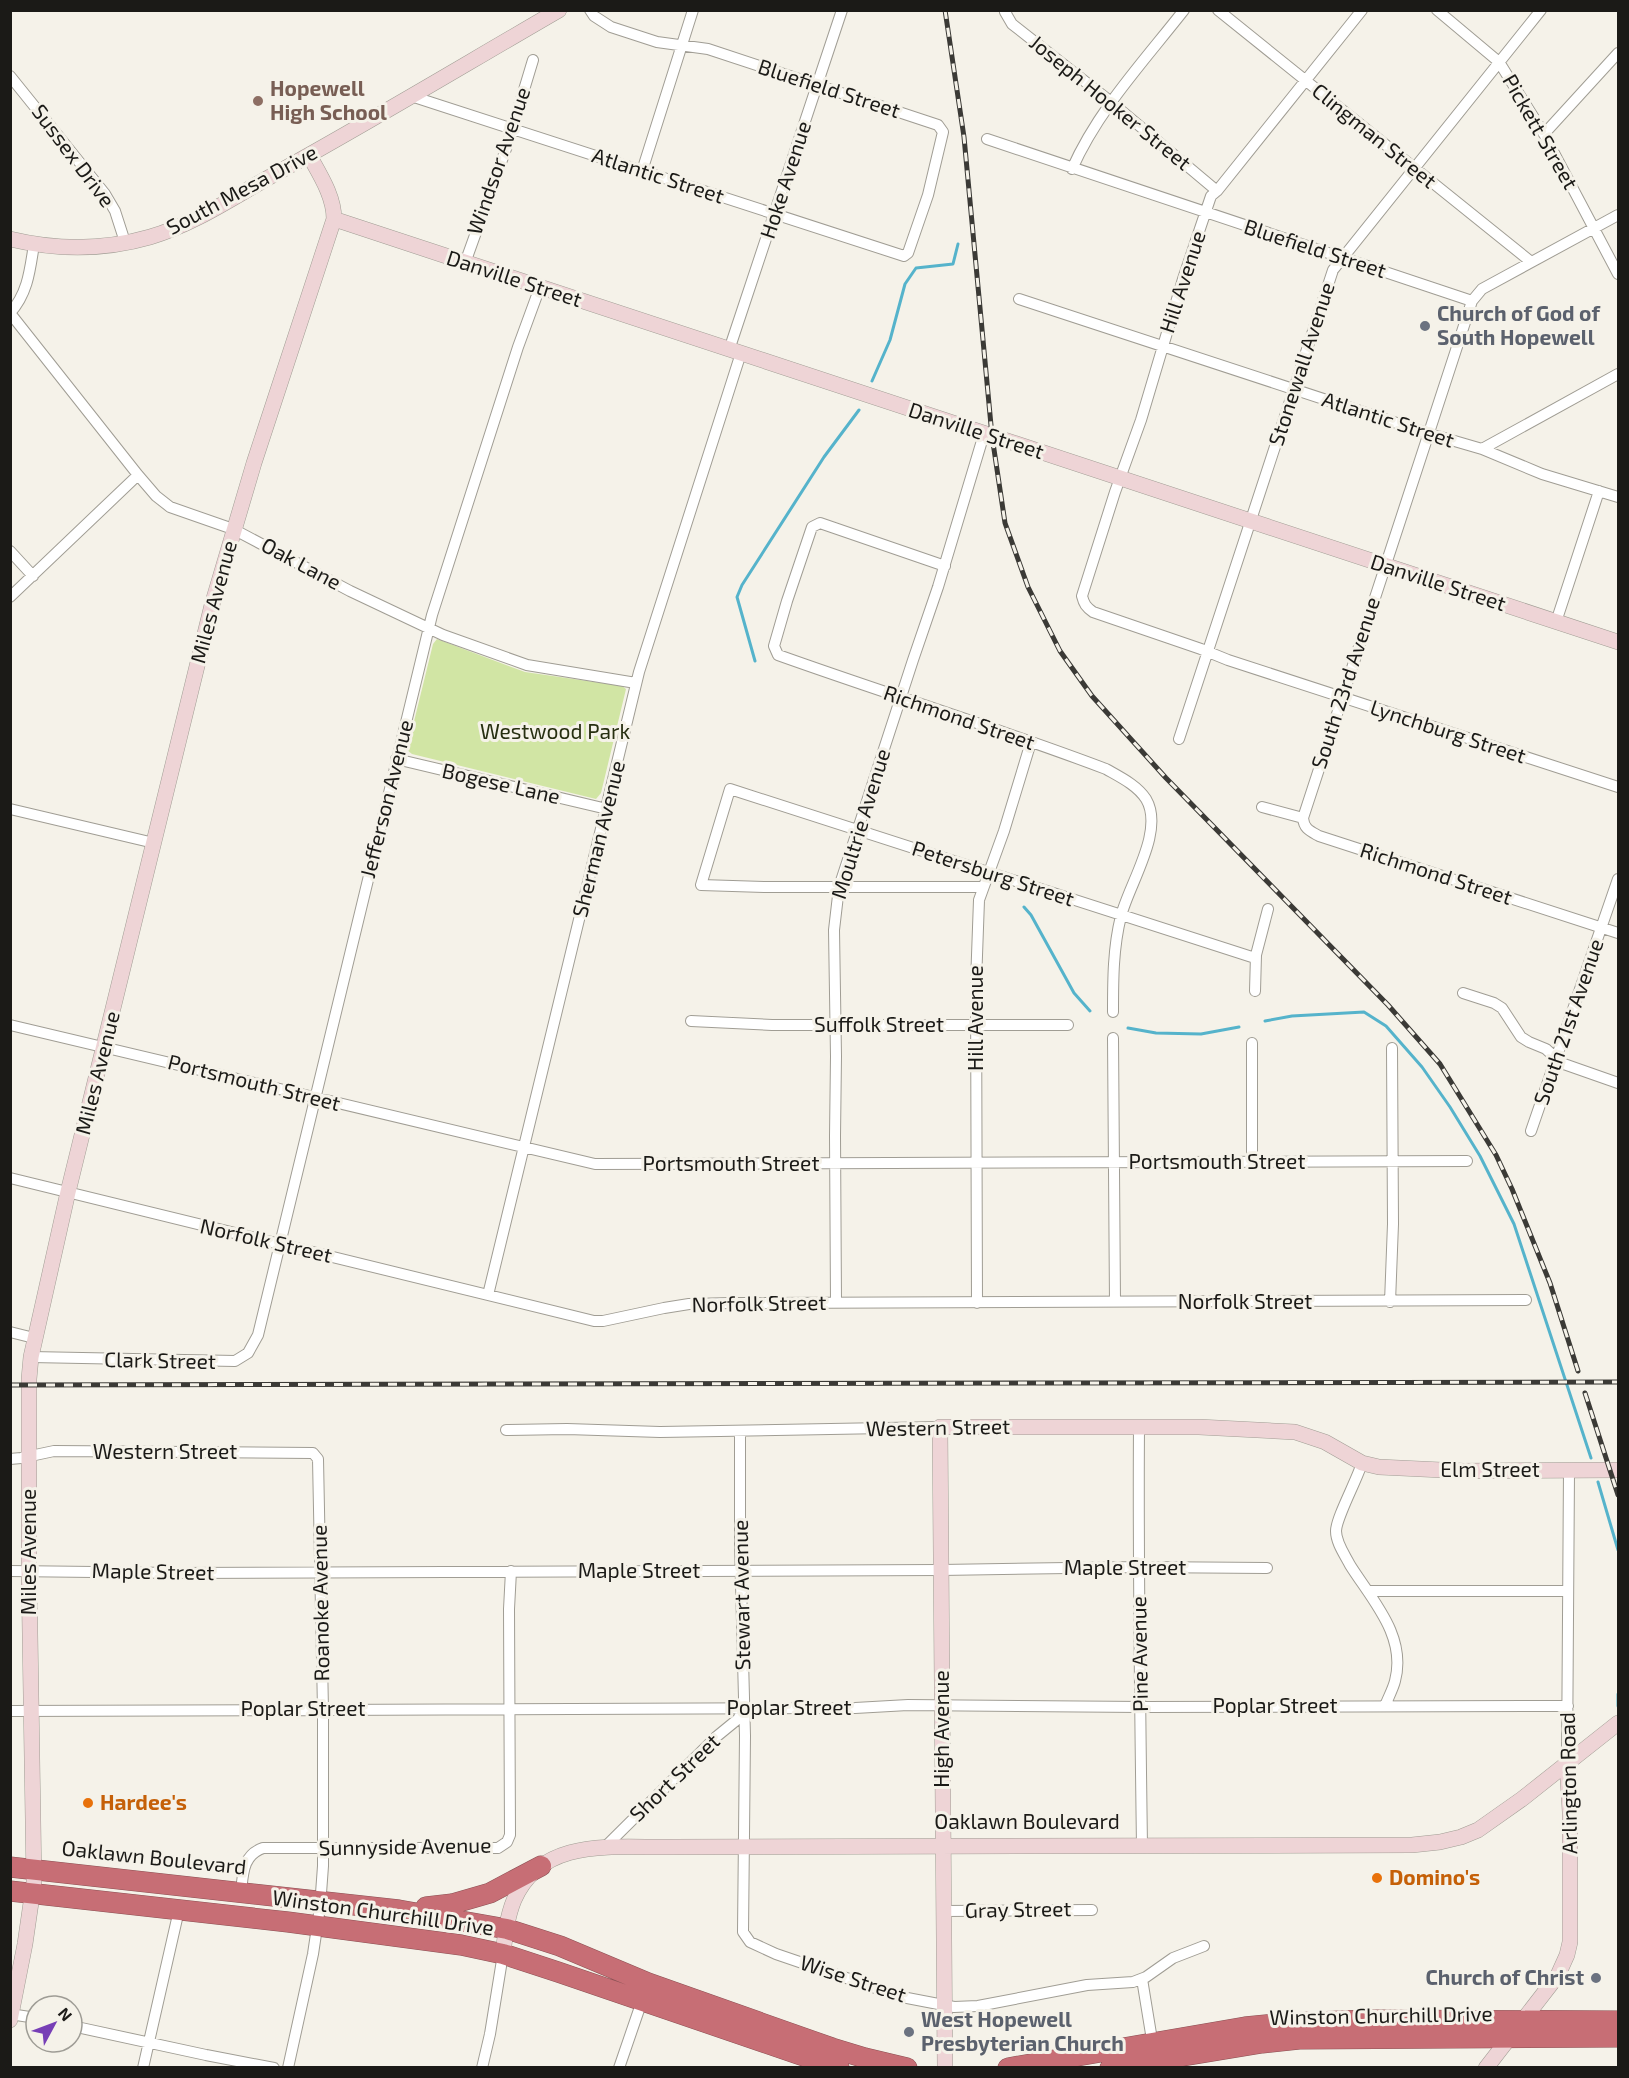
<svg xmlns="http://www.w3.org/2000/svg" width="1629" height="2078" font-family="'Exo 2',sans-serif">
  <style>
    .green { fill: #d1e5a4 }
    .lines { fill: none; stroke-linecap: round; stroke-linejoin: round }
    .stream { stroke: #55b3cb; stroke-width: 3 }
    .street-casing { stroke: #a09d94; stroke-width: 12 }
    .secondary-casing { stroke: #a09d94; stroke-width: 16 }
    .highway-casing { stroke: #8b5154; stroke-width: 21 }
    .street { stroke: #fff; stroke-width: 10 }
    .secondary { stroke: #eed4d6; stroke-width: 15 }
    .highway { stroke: #c76e75; stroke-width: 20 }
    .rail-casing { stroke: #3b3a36; stroke-width: 5 }
    .rail { stroke: #f5f2e9; stroke-width: 3; stroke-dasharray: 9; stroke-linecap: butt }
    .education-dot { fill: #8d6e63; stroke: #f5f2e9; stroke-width: 2 }
    .worship-dot { fill: #6b7280; stroke: #f5f2e9; stroke-width: 2 }
    .food-dot { fill: #e8710a; stroke: #f5f2e9; stroke-width: 2 }
    .labels { text-anchor: middle; stroke-width: 6; stroke-linejoin: round; paint-order: stroke }
    .education-label { font-size: 21px; font-weight: bold; fill: #785e54; stroke: #f5f2e9; text-anchor: start }
    .street-label { font-size: 21px; fill: #1b1a17; stroke: #f5f2e9 }
    .worship-label { font-size: 21px; font-weight: bold; fill: #5b616d; stroke: #f5f2e9; text-anchor: start }
    .park-label { font-size: 21px; fill: #272f11; stroke: #f5f2e9 }
    .food-label { font-size: 21px; font-weight: bold; fill: #c56008; stroke: #f5f2e9; text-anchor: start }
  </style>
  <rect width="100%" height="100%" fill="#f5f2e9"/>
  <path class="green" d="M437 639 525 672 622 686 626 689 601 793 596 799 412 754 407 750 433 644Z"/>
  <g class="lines">
    <path class="stream" d="M872 381 890 340 905 284 916 268 953 264 958 244
      M755 661 737 597 742 585 824 457 859 410
      M1024 907 1031 915 1074 993 1090 1011
      M1265 1021 1292 1016 1364 1012 1386 1026 1422 1067 1450 1107 1480 1156 1514 1224 1591 1458
      M1128 1028 1156 1033 1201 1034 1239 1027
      M1598 1482 1618 1550
      M1618 1706V1694"/>
    <g class="street-casing">
      <path id="street" d="M1007 10 1005 12 1012 24 1111 102 1217 191
        M1218 10 1530 261
        M1362 10 1217 191 1211 196 1183 279 1141 420 1115 492 1082 596C1084 604 1086 607 1093 612L1201 649 1228 660 1618 787
        M1437 10 1499 62 1544 134 1618 274
        M10 76 105 194 115 211 125 242
        M411 96 904 256 908 253 928 195 943 132 938 125 708 49 657 42 611 27 594 16 590 10
        M1544 134 1618 53
        M987 139 1472 301
        M1072 169C1098 110 1144 61 1184 10
        M642 171 693 10
        M465 263 507 146 533 60
        M1019 299 1427 433 1482 449 1542 474 1618 497
        M10 313 138 475 156 496 170 507 233 529 350 591 443 635 527 665 636 683
        M10 313C28 293 30 270 34 244
        M729 350 842 10
        M1482 449 1618 374
        M10 551 33 576
        M945 566 820 523 812 527 787 601 774 646 778 655C887 694 998 728 1106 769 1120 777 1137 785 1146 799 1165 831 1129 884 1121 916 1113 948 1113 980 1113 1012
        M10 597 138 475
        M1556 622 1599 491
        M1179 739 1333 270 1541 10
        M396 759 607 809
        M1262 807 1303 818C1304 829 1310 831 1319 836L1618 933
        M10 809 154 843
        M1303 818 1472 301 1482 289 1618 215
        M983 887H764L701 885 730 789 1255 958
        M1255 991 1256 955 1268 909
        M1463 993 1494 1003 1502 1008 1521 1037 1529 1042 1546 1049 1561 1063 1618 1083
        M691 1021 772 1025H1068
        M10 1025 595 1164 1467 1161
        M1113 1038 1115 1302
        M1252 1043V1163
        M1531 1131 1618 879
        M10 1178 594 1321H603L664 1308 689 1304 732 1303 1526 1300
        M488 1295 639 672 741 353
        M836 1302 835 1136 836 1056 834 930 839 887 913 660 938 587 984 434
        M1390 1302 1393 1224 1392 1048
        M977 1303 976 983 979 900 1004 831 1031 742
        M10 1332 34 1338
        M31 1357 235 1361 248 1353 258 1335 432 615 518 347 540 287
        M1139 1427C1138 1566 1140 1706 1142 1846
        M506 1430 567 1429 660 1432 940 1427
        M740 1431V1545L745 1736 743 1932 750 1942 776 1954 902 1997 954 2007 978 2006 1087 1985 1133 1982 1146 1977 1173 1958 1204 1946
        M10 1459 21 1458 54 1451 313 1453 318 1459 323 1710V1866L320 1907 313 1954 288 2068
        M1362 1463C1357 1480 1336 1518 1336 1531 1336 1543 1345 1555 1350 1565 1372 1600 1407 1636 1395 1681 1393 1689 1388 1698 1385 1706
        M10 1571 178 1573 941 1570 1138 1567 1267 1568
        M1368 1591H1568
        M10 1711 855 1708 908 1705 1142 1707 1568 1706
        M1567 1764 1569 1471
        M604 1848 716 1737 738 1719 744 1709
        M241 1892C243 1873 243 1855 263 1848H498L507 1842 510 1835 509 1609 511 1571
        M944 1911 1092 1910
        M1142 1979 1153 2046
        M10 2014 36 2018
        M72 2026 206 2055 274 2068
        M143 2068 179 1910
        M482 2068 490 2034 503 1954
        M619 2068 643 1998"/>
    </g>
    <g class="secondary-casing">
      <path id="secondary" d="M334 219 1618 642
        M10 239C56 250 105 250 150 237 195 224 235 196 275 174 371 121 464 65 559 10
        M503 1954C505 1936 507 1917 514 1900 542 1836 615 1848 671 1847L1412 1845 1440 1842 1461 1837 1478 1830 1522 1799 1618 1723
        M10 2020 25 1944 34 1882 29 1571V1379L31 1357 68 1192 212 605 254 463 334 219C334 196 320 175 309 155
        M945 2068 940 1427H1199L1295 1432 1325 1442 1362 1463 1379 1467 1463 1471 1618 1470
        M1486 2068 1558 1975 1567 1955 1570 1942V1812L1567 1764"/>
    </g>
    <g class="highway-casing">
      <path id="highway" d="M10 1867 399 1910 507 1929 560 1946 648 1983 832 2048 865 2058 907 2068
        M10 1891 288 1922 461 1945 503 1954 558 1972 839 2068
        M426 1907 452 1904 490 1893 541 1866
        M1008 2068 1245 2027 1285 2023 1369 2020 1618 2021
        M1110 2068 1262 2043 1299 2039 1618 2037"/>
    </g>
    <use href="#street" class="street"/>
    <use href="#secondary" class="secondary"/>
    <use href="#highway" class="highway"/>
    <g class="rail-casing">
      <path id="rail" d="M945 10 964 137 992 436 1005 523 1028 587 1060 651 1092 696 1166 778 1388 1005 1440 1064 1496 1155 1512 1189 1550 1283 1578 1371
        M10 1385 1618 1382
        M1585 1393 1618 1495"/>
    </g>
    <use href="#rail" class="rail"/>
  </g>
  <circle class="education-dot" cx="258" cy="101" r="6"/>
  <g class="worship-dot">
    <circle cx="1425" cy="326" r="6"/>
    <circle cx="1596" cy="1978" r="6"/>
    <circle cx="909" cy="2032" r="6"/>
  </g>
  <g class="food-dot">
    <circle cx="88" cy="1803" r="6"/>
    <circle cx="1377" cy="1878" r="6"/>
  </g>
  <g class="labels">
    <g class="education-label">
      <text x="270" y="96">Hopewell<tspan x="270" dy="24">High School</tspan></text>
    </g>
    <g class="street-label">
      <text transform="translate(829 89) rotate(18)" y="7">Bluefield Street</text>
      <text transform="translate(1110 103) rotate(39)" y="7">Joseph Hooker Street</text>
      <text transform="translate(1540 132) rotate(60)" y="7">Pickett Street</text>
      <text transform="translate(1374 136) rotate(39)" y="7">Clingman Street</text>
      <text transform="translate(73 156) rotate(53)" y="7">Sussex Drive</text>
      <text transform="translate(499 161) rotate(-71)" y="7">Windsor Avenue</text>
      <text transform="translate(658 176) rotate(18)" y="7">Atlantic Street</text>
      <text transform="translate(786 180) rotate(-72)" y="7">Hoke Avenue</text>
      <text transform="translate(242 190) rotate(-28)" y="7">South Mesa Drive</text>
      <text transform="translate(1315 249) rotate(18)" y="7">Bluefield Street</text>
      <text transform="translate(514 279) rotate(18)" y="7">Danville Street</text>
      <text transform="translate(1183 282) rotate(-72)" y="7">Hill Avenue</text>
      <text transform="translate(1302 364) rotate(-72)" y="7">Stonewall Avenue</text>
      <text transform="translate(1388 420) rotate(18)" y="7">Atlantic Street</text>
      <text transform="translate(976 431) rotate(18)" y="7">Danville Street</text>
      <text transform="translate(301 564) rotate(28)" y="7">Oak Lane</text>
      <text transform="translate(1438 583) rotate(18)" y="7">Danville Street</text>
      <text transform="translate(214 602) rotate(-75)" y="7">Miles Avenue</text>
      <text transform="translate(1346 683) rotate(-72)" y="7">South 23rd Avenue</text>
      <text transform="translate(959 718) rotate(19)" y="7">Richmond Street</text>
      <text transform="translate(1448 732) rotate(18)" y="7">Lynchburg Street</text>
      <text transform="translate(501 784) rotate(13)" y="7">Bogese Lane</text>
      <text transform="translate(387 799) rotate(-76)" y="7">Jefferson Avenue</text>
      <text transform="translate(861 824) rotate(-73)" y="7">Moultrie Avenue</text>
      <text transform="translate(599 839) rotate(-76)" y="7">Sherman Avenue</text>
      <text transform="translate(993 874) rotate(18)" y="7">Petersburg Street</text>
      <text transform="translate(1436 874) rotate(18)" y="7">Richmond Street</text>
      <text transform="translate(976 1018) rotate(-90)" y="7">Hill Avenue</text>
      <text transform="translate(1569 1022) rotate(-71)" y="7">South 21st Avenue</text>
      <text x="879" y="1032">Suffolk Street</text>
      <text transform="translate(98 1073) rotate(-76)" y="7">Miles Avenue</text>
      <text transform="translate(254 1083) rotate(14)" y="7">Portsmouth Street</text>
      <text x="1217" y="1169">Portsmouth Street</text>
      <text x="731" y="1171">Portsmouth Street</text>
      <text transform="translate(266 1241) rotate(13)" y="7">Norfolk Street</text>
      <text x="1245" y="1309">Norfolk Street</text>
      <text transform="translate(759 1304) rotate(-1)" y="7">Norfolk Street</text>
      <text transform="translate(160 1361) rotate(1)" y="7">Clark Street</text>
      <text transform="translate(938 1428) rotate(-1)" y="7">Western Street</text>
      <text x="165" y="1459">Western Street</text>
      <text x="1490" y="1477">Elm Street</text>
      <text transform="translate(29 1552) rotate(-90)" y="7">Miles Avenue</text>
      <text x="1125" y="1575">Maple Street</text>
      <text x="639" y="1578">Maple Street</text>
      <text transform="translate(153 1572) rotate(1)" y="7">Maple Street</text>
      <text transform="translate(742 1595) rotate(-91)" y="7">Stewart Avenue</text>
      <text transform="translate(321 1603) rotate(-91)" y="7">Roanoke Avenue</text>
      <text transform="translate(1140 1654) rotate(-91)" y="7">Pine Avenue</text>
      <text x="1275" y="1713">Poplar Street</text>
      <text x="789" y="1715">Poplar Street</text>
      <text x="303" y="1716">Poplar Street</text>
      <text transform="translate(942 1729) rotate(-90)" y="7">High Avenue</text>
      <text transform="translate(675 1778) rotate(-44)" y="7">Short Street</text>
      <text transform="translate(1569 1783) rotate(-91)" y="7">Arlington Road</text>
      <text x="1027" y="1829">Oaklawn Boulevard</text>
      <text transform="translate(405 1847) rotate(-1)" y="7">Sunnyside Avenue</text>
      <text transform="translate(154 1858) rotate(6)" y="7">Oaklawn Boulevard</text>
      <text transform="translate(1018 1910) rotate(-1)" y="7">Gray Street</text>
      <text transform="translate(383 1913) rotate(8)" y="7">Winston Churchill Drive</text>
      <text transform="translate(853 1979) rotate(18)" y="7">Wise Street</text>
      <text transform="translate(1381 2016) rotate(-1)" y="7">Winston Churchill Drive</text>
    </g>
    <g class="worship-label">
      <text x="1437" y="321">Church of God of<tspan x="1437" dy="24">South Hopewell</tspan></text>
      <text x="1584" y="1985" text-anchor="end">Church of Christ</text>
      <text x="921" y="2027">West Hopewell<tspan x="921" dy="24">Presbyterian Church</tspan></text>
    </g>
    <g class="park-label">
      <text x="555" y="739">Westwood Park</text>
    </g>
    <g class="food-label">
      <text x="100" y="1810">Hardee's</text>
      <text x="1389" y="1885">Domino's</text>
    </g>
  </g>
  <rect width="1629" height="2078" fill="none" stroke="#1b1a17" stroke-width="24"/>
  <g transform="translate(54 2024) rotate(49)"><circle r="28" fill="#f5f2e9" stroke="#9e9c95" stroke-width="1.5"/>
  <path d="M0-4.5L10 22L0 15L-10 22Z" fill="#773fb6"/>
  <text y="-9" font-size="16" font-weight="bold" text-anchor="middle" fill="#1b1a17">N</text>
  </g>
</svg>
